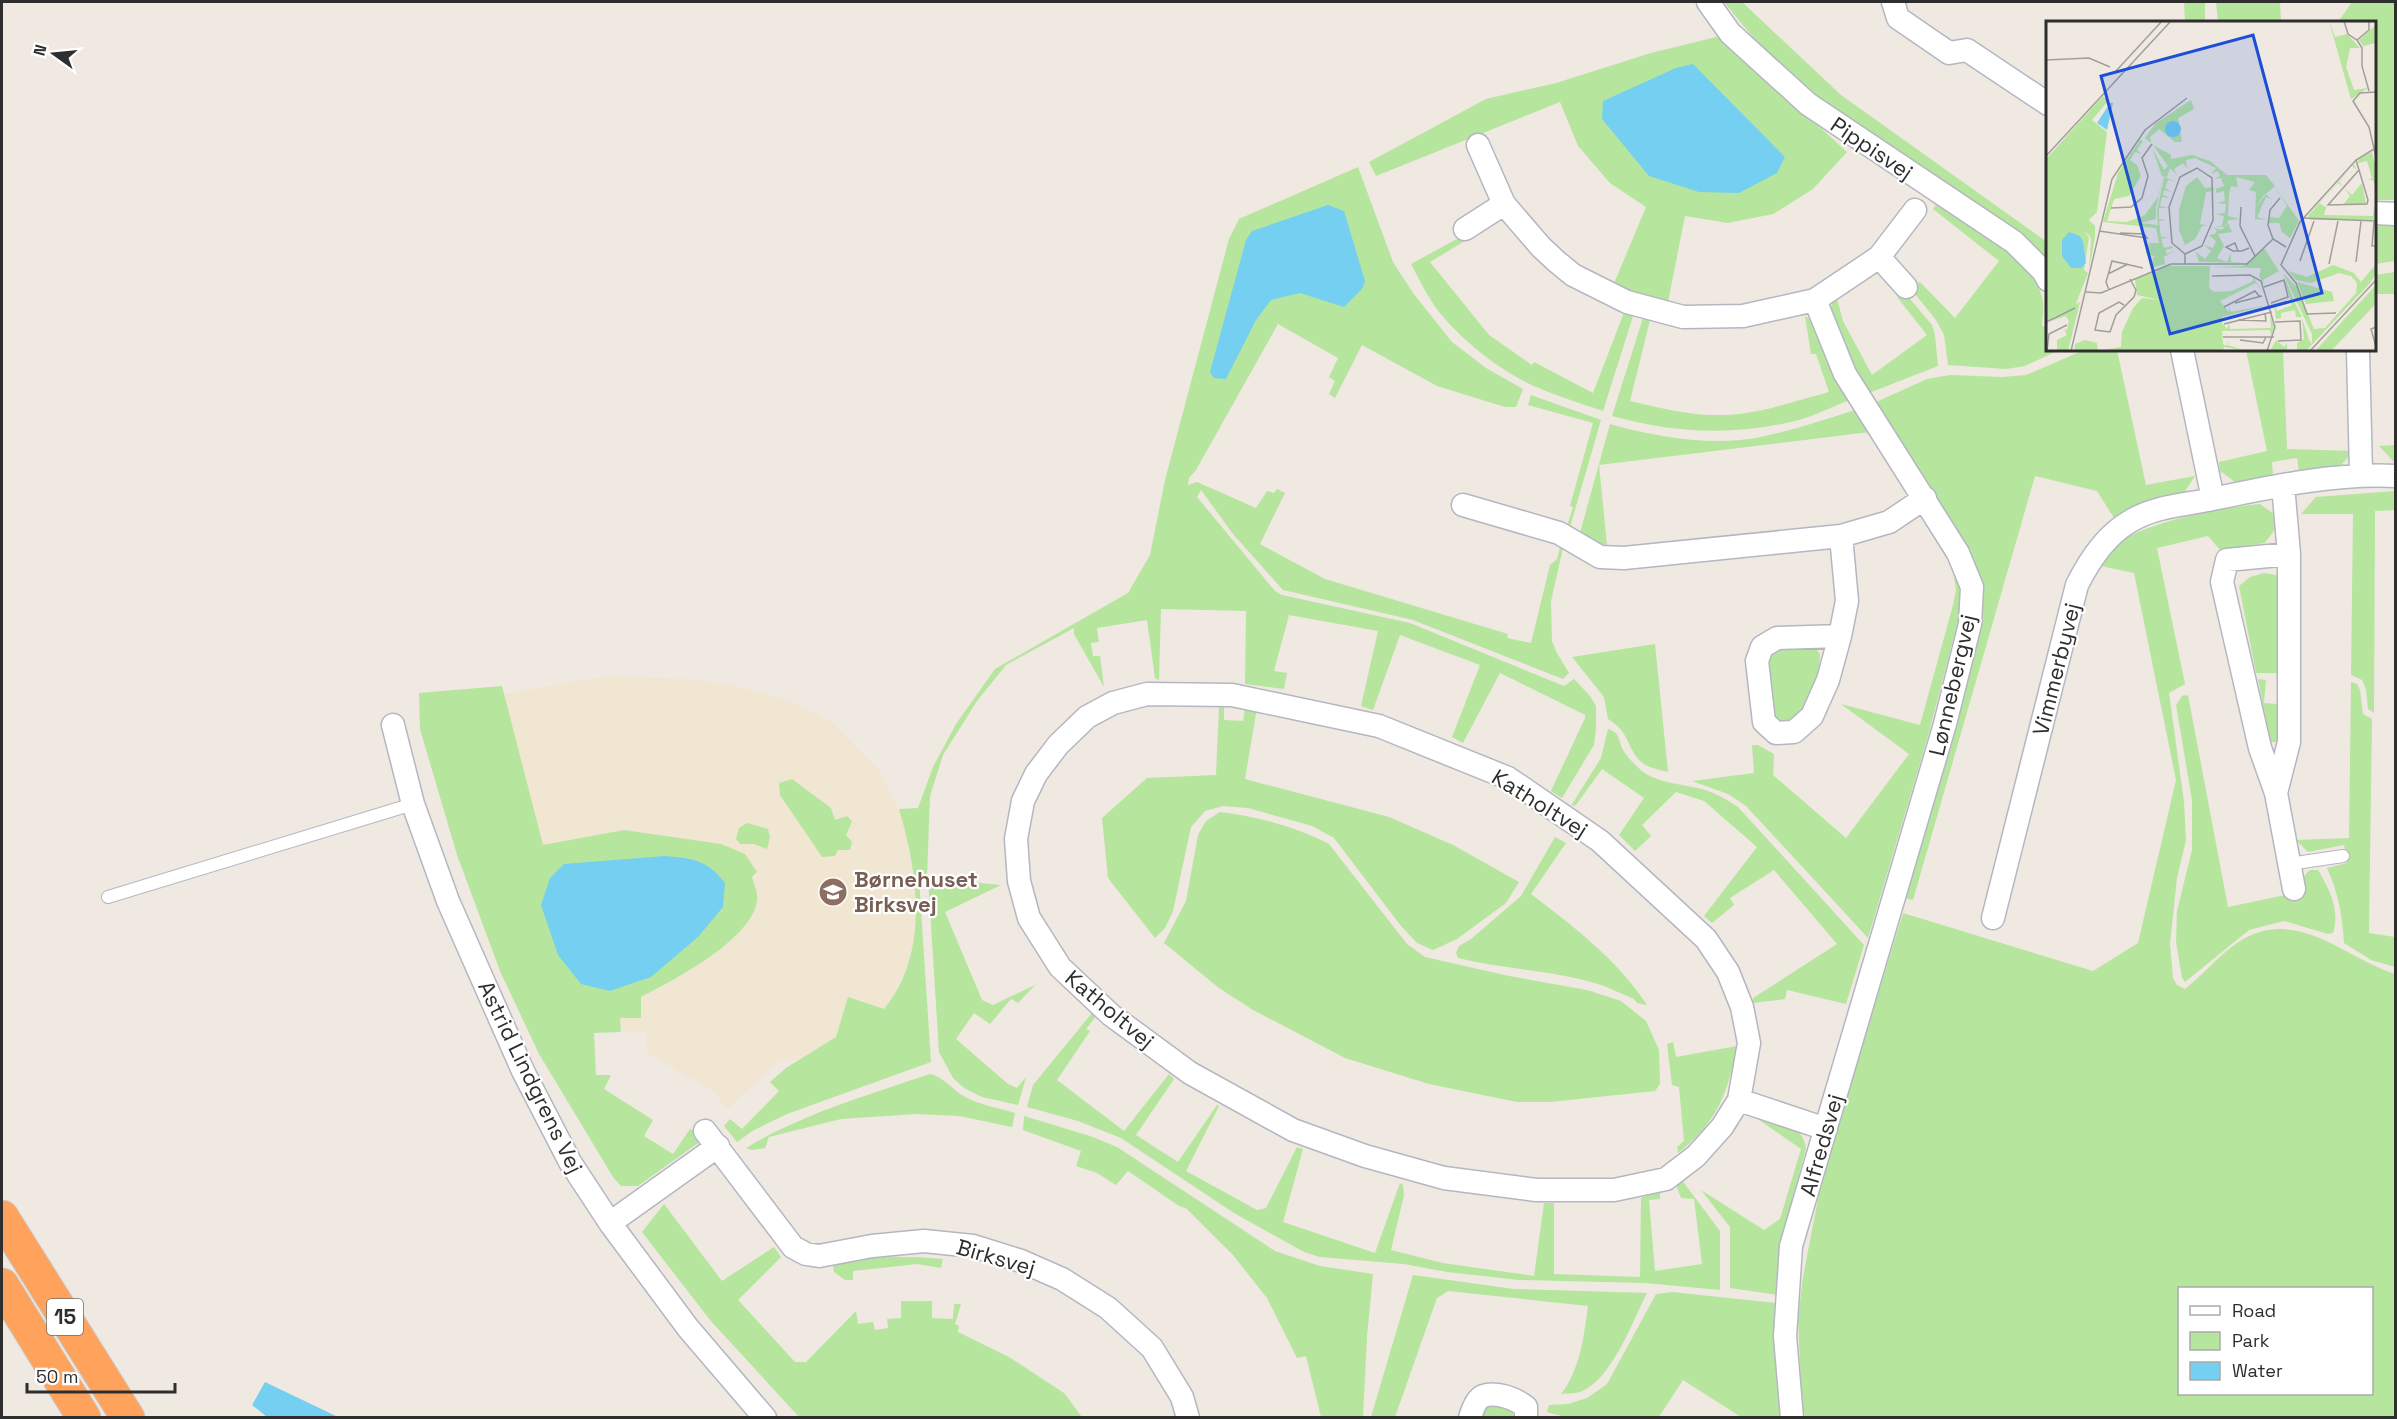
<svg xmlns="http://www.w3.org/2000/svg" width="2397" height="1419" font-family="'Space Grotesk',sans-serif">
  <style>
    .education { fill: #f0e6d1 }
    .green { fill: #b6e59e; fill-rule: evenodd }
    .water { fill: #75cff0 }
    .lines { fill: none; stroke-linecap: round; stroke-linejoin: round }
    .lane-casing { stroke: #b4b7c1; stroke-width: 14 }
    .street-casing { stroke: #b4b7c1; stroke-width: 25 }
    .highway-casing { stroke: #c9c9c9; stroke-width: 35 }
    .lane { stroke: #fff; stroke-width: 12 }
    .street { stroke: #fff; stroke-width: 22 }
    .highway { stroke: #ffa35c; stroke-width: 33 }
    .labels { text-anchor: middle; stroke-width: 4.5; stroke-linejoin: round; paint-order: stroke }
    .shield { fill: #fff; stroke: #6d6d6d; stroke-width: 1.5 }
    .shield-label { font-size: 21px; font-weight: bold; fill: #2e2e2e }
    .street-label { font-size: 22px; fill: #2e2e2e; stroke: #fff }
    .education-label { font-size: 22px; font-weight: bold; fill: #785e54; stroke: #fff; text-anchor: start }
    .inset-road { fill: none; stroke: #a29e99; stroke-width: 1.5 }
    .view { fill: #1d4ed8; fill-opacity: 0.15; stroke: #1d4ed8; stroke-width: 3 }
    .inset-edge { fill: none; stroke: #2e2e2e; stroke-width: 3 }
  </style>
  <rect width="100%" height="100%" fill="#efe9e1"/>
  <path class="education" d="M608 676 685 679 727 684 776 697 806 708 833 723 878 769 899 809 905 831 918 903 911 957 894 995 850 1056 779 1061 727 1109 714 1092 648 1053 646 1031 621 1032 619 1018 641 997 736 935 757 872 543 846 503 694Z"/>
  <path class="green" d="M1724 2H1742L1841 95 2047 242V264L1801 85 1760 46Z
    M2184 2H2205V22H2185Z
    M2216 2H2280L2281 22H2218Z
    M2352 2H2395V200H2375L2374 22H2338Z
    M1720 36 1847 152 1813 189 1773 214 1728 223 1685 216 1668 302 1645 299 1613 286 1646 207 1610 183 1578 146 1560 102 1376 176 1369 162 1486 99 1556 83 1651 53Z
    M1358 167 1393 262 1413 293 1452 342 1486 368 1523 389 1516 407H1505L1437 386 1362 345 1335 398 1329 394 1335 381 1329 377 1338 358 1278 324 1196 470 1189 478 1188 485 1197 482 1256 508 1267 491 1274 493 1277 489 1285 493 1260 544 1325 579 1508 634 1507 638 1531 643 1550 565 1557 559 1560 547 1563 548 1551 601 1552 641 1557 653 1569 673 1563 679 1413 620 1283 590 1233 534 1201 490 1197 497 1275 591 1282 595 1410 623 1564 686 1574 679 1590 696 1596 706V728L1594 745 1562 798 1551 791 1585 718V715L1500 673 1463 743 1452 737 1480 665 1400 635 1373 710 1361 706 1378 631 1289 615 1274 671 1287 673 1284 689 1245 684 1246 611 1161 609 1159 680 1155 678 1147 620 1097 628 1099 642 1091 643 1093 656H1100L1104 687 1074 634V628L1006 665 977 701 943 755 930 796 927 877 919 879 931 1062 787 1114 754 1130 737 1142 724 1126 730 1119 742 1129 779 1091 770 1082 786 1068 836 1037 848 997 884 1009C930 953 918 873 899 809L918 808 933 767 956 724 995 669 1128 593 1150 555 1165 480 1229 239 1239 219Z
    M1937 203C1968 223 2039 262 2043 303 2044 310 2042 319 2042 326L2047 327 2048 350H2059L2025 366 2006 369 1948 365 1944 335 1936 320 1911 289 1920 282 1955 318 1999 261 1933 209Z
    M2395 219V261L2375 264V220Z
    M1466 234 1470 238 1430 262 1489 335 1532 365 1534 362 1593 393 1625 310 1634 313 1603 411C1580 403 1556 396 1534 386 1501 371 1469 346 1445 319 1431 304 1421 283 1411 264Z
    M2395 272V294H2375V275Z
    M1905 293 1932 325 1935 335 1938 366 1869 393 1853 370 1830 309 1836 295 1843 321 1872 375 1927 335 1897 297Z
    M1805 316 1814 322 1852 399C1833 406 1815 416 1795 421 1735 436 1672 433 1612 416L1643 318 1650 320 1630 401C1660 408 1690 416 1721 415 1757 415 1794 401 1829 392L1816 354H1811Z
    M2084 350H2117L2146 485 2195 476 2184 493C2160 498 2133 502 2114 518L2097 491 2035 476 1913 900 1904 898 1980 606 1874 403 1927 379 1950 375 2002 377 2026 375Z
    M2246 350H2283L2287 449 2354 451 2339 467 2299 471 2297 458 2272 462 2273 475 2235 482 2220 471 2219 462 2267 451Z
    M1531 395 1601 420 1570 527 1567 526 1573 507 1570 506 1593 423 1528 405Z
    M1858 409 1870 432 1599 465 1607 545 1589 541 1580 533 1610 424C1655 437 1710 446 1756 438 1791 431 1824 420 1858 409Z
    M2395 445H2396L2395 463 2379 446Z
    M2395 491V510L2375 511 2374 713 2368 709 2366 689 2362 680 2351 675 2353 514H2301L2316 497Z
    M2260 504 2274 514 2275 529 2265 543 2220 550 2208 536 2157 548 2185 684 2169 693 2184 802 2186 840 2177 878 2170 944 2173 978 2177 985 2185 989C2203 975 2218 956 2237 943 2294 904 2343 957 2395 974V1417H1805L1802 1405 1798 1320 1803 1277 1823 1173 1903 913 2093 971 2138 943 2176 780 2134 573 2101 566C2106 559 2112 551 2118 544 2143 522 2226 507 2260 504ZM2180 1288H2372V1394H2180Z
    M1951 558 1963 593 1961 610 1928 736 1868 938 1746 806 1728 794 1692 781 1754 773 1752 745H1758L1774 754 1773 775 1846 838 1909 754 1841 704 1920 725 1953 605 1956 590Z
    M2264 573 2276 575 2280 579 2278 673H2256L2239 586 2250 577Z
    M1655 644 1668 772C1660 770 1650 768 1644 764 1626 751 1632 733 1608 719L1604 697 1572 657Z
    M1814 647 1820 654C1820 683 1807 703 1792 726L1776 725 1765 656 1782 648Z
    M2258 679 2266 680 2264 703 2277 704V742H2270Z
    M2351 682 2357 684 2360 690 2363 714 2372 719 2369 933 2395 937V967L2371 960 2344 943C2342 915 2339 895 2327 868L2347 863 2344 845 2308 852 2296 840 2349 838Z
    M502 686 543 845 624 830 721 844 745 854 757 872 752 877C754 884 758 893 757 900 753 939 674 980 641 997V1018H620L621 1032 594 1033 596 1075H611L604 1089 653 1120 644 1136 673 1154 690 1129 700 1135 698 1143 638 1186H621L613 1177 539 1054 500 971 457 855 420 729 419 693Z
    M2188 695 2228 907 2300 892C2300 882 2302 877 2310 870H2318C2330 890 2340 910 2333 933L2328 934 2284 921 2249 930 2185 982 2182 978 2176 942 2177 911 2192 850V800L2176 705 2182 696Z
    M1219 707H1224V720L1243 721 1245 707 1257 708 1245 779 1389 817 1453 845 1519 882 1506 903 1457 939 1433 950 1417 943 1401 926 1334 838 1312 826 1248 808 1223 806 1205 811 1191 827 1173 911 1165 928 1155 938 1108 878 1102 818 1147 778 1216 775Z
    M1608 729C1621 733 1618 740 1623 750 1627 757 1636 766 1642 771 1658 784 1686 784 1705 790 1717 794 1728 800 1738 807L1864 945 1846 1004 1787 990 1785 999 1753 1003V998L1837 944 1774 870 1730 898 1734 905 1712 923 1704 916 1757 847 1704 801 1676 792 1642 825 1651 836 1635 851 1619 835 1644 798 1602 769 1576 805 1571 806 1601 758Z
    M792 779 831 808 835 820 847 816 852 821 846 835 852 842 850 850H838L835 856 822 857 780 795 779 783Z
    M1220 812C1257 816 1296 827 1329 844L1407 944 1425 957 1509 976 1587 990 1621 1001 1646 1021 1659 1050 1660 1084 1655 1091 1550 1102H1517L1429 1084 1345 1058 1253 1010 1219 988 1164 943 1186 901 1198 835 1206 821Z
    M747 823 768 829 770 837 767 849 754 844H740L736 839 739 828Z
    M1555 837 1566 843 1531 894C1574 927 1617 959 1647 1005L1637 1003 1634 999C1624 995 1614 990 1604 986 1558 970 1506 970 1458 958L1456 953 1459 946 1471 939 1521 896Z
    M928 878 1001 885 945 912 982 1000 993 1005 1035 985 1018 1003 1011 999 990 1024 974 1013 956 1039 1008 1084 1017 1088 1026 1077 1018 1105 982 1097 964 1088 953 1078 939 1052Z
    M1092 1013 1097 1015 1086 1029 1090 1031 1057 1080 1124 1131 1169 1074 1174 1079 1136 1135 1178 1162 1217 1105 1219 1106 1186 1171 1257 1210 1266 1208 1297 1147 1303 1149 1283 1222 1375 1253 1400 1183 1403 1185 1404 1195 1391 1250 1443 1263 1534 1276 1544 1203H1554V1274L1640 1277 1641 1198 1660 1191V1199L1649 1200 1655 1271 1702 1264 1694 1199 1681 1198 1675 1182 1681 1179 1720 1231V1290L1645 1283 1519 1280 1447 1272 1404 1264 1320 1257 1304 1252 1234 1213 1121 1138 1078 1121 1027 1107 1033 1085Z
    M1673 1042 1676 1057 1737 1046C1728 1093 1717 1123 1678 1153L1677 1147 1684 1141 1679 1087 1672 1085 1667 1044Z
    M930 1074C942 1076 954 1091 965 1097 980 1105 999 1108 1015 1113L1012 1127 959 1116 916 1114 841 1119 769 1137 765 1148 751 1150 746 1148C802 1114 868 1095 930 1074Z
    M1752 1115C1774 1120 1802 1122 1806 1148L1788 1215 1778 1295 1730 1288V1227L1701 1190 1764 1230 1780 1219 1801 1149Z
    M1024 1116 1090 1136 1117 1147 1275 1251 1320 1266 1373 1274 1367 1337 1363 1417H1321L1306 1356 1297 1358 1267 1298 1233 1255 1186 1208 1179 1206 1128 1171 1116 1185 1097 1173 1076 1166 1081 1151 1023 1130Z
    M664 1204 722 1281 774 1247 781 1257 738 1300 795 1362H806L856 1311 858 1324 873 1322 875 1330 888 1328 887 1319 901 1318V1301H932V1318L953 1319 954 1304H961L955 1324 959 1326 958 1332 1009 1357 1064 1393 1082 1417H799L710 1320 642 1232Z
    M917 1257 943 1259 941 1268 917 1264 853 1271V1280H845L834 1272 833 1266C857 1254 891 1257 917 1257Z
    M1413 1275 1514 1289 1647 1293C1632 1322 1612 1380 1580 1392 1574 1394 1567 1393 1561 1394 1580 1370 1584 1336 1588 1306L1448 1291 1437 1298 1395 1417H1371Z
    M1672 1292 1776 1303 1777 1381 1781 1417H1741L1683 1380 1659 1417H1565L1547 1412 1549 1405 1568 1404 1587 1398 1607 1384 1656 1294Z
    M1494 1402 1510 1409 1515 1417 1481 1418 1487 1406Z"/>
  <path class="water" d="M1693 64 1785 157 1777 173 1739 193 1699 192 1649 176 1602 119 1603 101 1676 68Z
    M1328 205 1344 211 1365 281 1362 289 1344 307 1300 293 1271 300 1256 320 1226 379 1214 378 1210 372 1246 240 1252 231Z
    M665 856C694 859 706 859 725 883L723 907 698 937 651 977 610 991 581 984 558 955 541 905 550 878 564 864Z
    M265 1382 338 1417H267L252 1405Z"/>
  <g class="lines">
    <g class="lane-casing">
      <path id="lane" d="M2289 864 2343 856
        M108 897 413 804"/>
    </g>
    <g class="street-casing">
      <path id="street" d="M1708 2 1730 33 1808 104 2014 242 2043 271 2048 280
        M1893 2 1898 18 1949 53 1967 50 2048 104
        M1478 145 1504 204 1541 247 1556 261 1573 275 1627 302 1683 317 1743 316 1815 300 1879 257 1915 210
        M2374 213 2396 214
        M1465 229 1504 204
        M1879 257 1906 287
        M2182 350 2213 499
        M2358 350 2361 474
        M1463 505 1559 533 1600 557 1624 558 1841 536 1889 522 1925 498
        M2289 554 2227 560 2222 582 2260 748 2276 793 2294 889
        M1840 636 1777 638 1762 647 1757 661 1764 722 1776 733 1794 732 1812 716 1828 680 1840 636 1847 601 1841 536
        M393 725 413 804 448 901 523 1071 570 1162 610 1223 688 1328 765 1418
        M2276 793 2289 742V554L2283 485
        M1993 918 2077 585C2089 561 2105 536 2129 522 2152 507 2182 505 2208 500 2270 487 2333 473 2396 476
        M1739 1100 1722 1127 1696 1156 1666 1179 1614 1190H1536L1444 1178 1365 1156 1293 1130 1190 1073 1111 1015 1060 967 1029 918 1019 881 1016 839 1023 801 1036 774 1058 745 1087 717 1113 703 1147 694 1232 695 1379 726 1508 778 1600 841 1706 939 1728 972 1742 1007 1749 1043 1739 1100 1826 1129
        M705 1131 793 1247 806 1254 819 1256 872 1246 924 1241 973 1246 1021 1261 1062 1279 1108 1308 1152 1348 1182 1397 1188 1418
        M610 1223 718 1146
        M1470 1418C1472 1411 1476 1399 1483 1396 1497 1391 1516 1399 1526 1407V1418
        M1792 1418 1785 1336 1791 1246 1945 724 1970 624 1972 587 1958 553 1845 374 1815 300"/>
    </g>
    <g class="highway-casing">
      <path id="highway" d="M2 1217 128 1418
        M2 1285 84 1418"/>
    </g>
    <use href="#lane" class="lane"/>
    <use href="#street" class="street"/>
    <use href="#highway" class="highway"/>
  </g>
  <defs>
    <g id="school-disc" transform="scale(1.5)"><circle r="9.5" fill="#8d6e63" stroke="#fff"/><path d="M0-5L7-2L0 1L-7-2ZM-4 1L0 2.5L4 1V4Q0 6-4 4Z" fill="#fff"/></g>
  </defs>
  <g fill-rule="evenodd">
    <use href="#school-disc" x="833" y="892"/>
  </g>
  <g class="labels">
    <rect class="shield" x="47" y="1299" width="36" height="36" rx="4.5"/>
    <g class="shield-label">
      <text x="65" y="1324">15</text>
    </g>
    <g class="street-label">
      <text transform="translate(1872 148) rotate(34)" y="8">Pippisvej</text>
      <text transform="translate(2056 669) rotate(-76)" y="8">Vimmerbyvej</text>
      <text transform="translate(1952 685) rotate(-77)" y="8">Lønnebergvej</text>
      <text transform="translate(1540 803) rotate(32)" y="8">Katholtvej</text>
      <text transform="translate(1110 1009) rotate(40)" y="8">Katholtvej</text>
      <text transform="translate(531 1077) rotate(64)" y="8">Astrid Lindgrens Vej</text>
      <text transform="translate(1821 1145) rotate(-74)" y="8">Alfredsvej</text>
      <text transform="translate(996 1257) rotate(16)" y="8">Birksvej</text>
    </g>
    <g class="education-label">
      <text x="854" y="887">Børnehuset<tspan x="854" dy="25">Birksvej</tspan></text>
    </g>
  </g>
  <g transform="translate(2046 21)">
    <rect width="330" height="330" fill="#efe9e1"/>
    <path d="M283 0 289 16 301 13 314 27H304L300 46 308 69 322 67 305 78ZM330 4V22L317 25 313 19ZM57 75 62 80 46 99 61 111 51 191 43 199 49 205V216L43 249 45 218 43 214 37 210 43 216 38 249 42 252 29 285 0 300V138ZM145 79 148 88 132 97 136 121H129L113 108 104 116 105 122 99 117 110 102ZM94 119 97 120 91 129 96 133 89 131 84 139 91 144 95 155 83 175 68 178 61 200 81 201 99 194 112 176 117 156 110 187V198L94 202 112 204 111 190 118 156 130 161 122 159 119 167 126 171 118 169 117 174 124 177 116 176 114 185 122 187H113V198L121 199 113 200 115 216H123L115 218 118 227 126 225 127 227 119 229 121 233 129 229 118 236 119 243 104 247 108 235 100 232V221L106 227 103 222H113L110 207 57 201 72 152ZM107 124 125 134V138L146 134 164 140 181 154H220L229 165 217 175 210 187 220 173 225 178 220 176 211 196 221 199 209 198 210 171 203 169 209 161 190 156 192 166 185 165 183 173 182 195 194 198 183 199 178 206 167 205H176L178 195 170 193 179 192 180 183 171 182 179 180 178 170 170 172V168L178 165 175 157 168 158 174 155 172 150 165 153 170 147 149 137 140 139 141 147 137 142 128 148 131 154 124 147 121 156 116 155 106 127 118 149 122 145ZM326 131 330 148V170L327 159H322L326 157 321 140 312 142V138ZM308 143 311 149 306 145 293 161 297 165 292 162 273 182 280 186 278 194 327 195 328 185 330 199H264L262 195ZM151 156 159 167 167 166 168 170 160 171 154 203 162 205H156L149 218 139 224 133 209V189L140 165ZM316 162 320 183 297 184 304 175 299 168 306 174ZM229 166 253 200 244 217 236 211 233 202H223V196L233 197 241 185ZM182 202 186 211 172 213 178 225 171 237 181 241 185 232V241L200 242 153 241 150 231 159 238 165 230 158 224 167 227 170 220 163 214 169 213 171 209 166 206 176 209ZM218 227 233 250 217 259 219 264 213 256 215 247 166 246 197 245ZM330 243V253L324 262 260 330H224L230 319 238 326 241 322V329H251V322L258 318 256 297 263 319 266 323V313L237 252 251 266 268 308 279 307 310 272 311 262 305 255 293 252 265 262 250 259 242 250 261 256 287 244 308 252 315 261ZM122 245H164L163 267 168 271 186 270 207 260V256L218 273 210 262 174 280 183 291V285L185 291 221 284 176 296V302L181 308 183 302 184 308 225 307 224 293 228 305 225 315 224 309 176 310 177 323 181 325 183 318 182 324 197 329 178 326 177 330H28L29 323 39 319 51 322 52 330 75 326 76 311 87 287 96 277 114 279 91 274 89 258ZM237 255 242 265 247 278 256 296H250L249 289 235 292V297L230 298 228 283 231 290 246 284ZM251 261 286 271 288 280 260 283ZM330 264V282L324 289 285 330H274L271 328ZM34 281 22 330H11V319L21 314 18 308 21 309 23 300 20 295 0 302Z" fill="#b6e59e"/>
    <path d="M64 82H67L61 109 51 102ZM119 108a8 8 0 1 1 16 0a8 8 0 1 1-16 0ZM23 211 34 215 37 221 40 242 35 247H25L16 235V219Z" fill="#75cff0"/>
    <path class="inset-road" d="M298 0 302 13 311 19 323 9V0M311 19 316 27V45L323 70M0 39 43 37 64 46M70 50 116 0M330 71 314 72 307 80 323 106 330 136M0 135 125 0M310 139 322 179 321 183 282 184 313 149M234 177 224 189 222 204 227 218 240 226M195 186 194 205 209 235M65 187 85 186 96 177 102 155 96 137 106 123M257 197 330 200M328 200 326 225H330M53 210 101 217 98 213 74 212M192 230 189 222 180 226 187 230H196L203 227M254 240 268 200M310 241 315 200M139 243V233L156 225 167 199 166 157 151 147 134 156 123 186 126 222 139 233M283 243 292 200M62 253 82 243M166 255 204 254 215 260 229 306 221 330M218 266 238 259 242 276 225 282M63 269 60 261 66 240 97 247M40 271 55 272 125 243H201L227 218M189 282 216 275M78 284 73 281 53 292 49 309 64 311 70 294 88 276 90 269 84 258M178 286 209 270 214 276M290 292 261 293 250 262 235 244 254 201 310 139 328 128M192 299 220 300 219 292M0 301 29 287M229 301 254 300 255 319 232 320M178 303 226 291M330 306 325 308 330 326M177 316H228M194 319 217 322 220 316M1 330 3 313 21 304M25 330 66 158 99 109 141 77M264 330 330 259"/>
    <path class="view" d="M207 14 276 272 124 313 55 55Z"/>
    <rect width="330" height="330" class="inset-edge"/>
  </g>
  <rect width="2397" height="1419" fill="none" stroke="#2e2e2e" stroke-width="6"/>
  <rect x="2178" y="1287" width="195" height="108" fill="#ffffff" stroke="#ababab" stroke-width="1.5"/>
  <rect x="2190" y="1306" width="30" height="9" fill="#ffffff" stroke="#ababab" stroke-width="1.5"/>
  <text x="2232" y="1317" font-size="18" fill="#2e2e2e">Road</text>
  <rect x="2190" y="1332" width="30" height="18" fill="#b6e59e" stroke="#ababab" stroke-width="1.5"/>
  <text x="2232" y="1347" font-size="18" fill="#2e2e2e">Park</text>
  <rect x="2190" y="1362" width="30" height="18" fill="#75cff0" stroke="#ababab" stroke-width="1.5"/>
  <text x="2232" y="1377" font-size="18" fill="#2e2e2e">Water</text>
  <g transform="translate(54 54) rotate(285)" stroke="#ffffff" stroke-width="4.5" paint-order="stroke">
  <path d="M0-4.5L10 22L0 15L-10 22Z" fill="#2e2e2e"/>
  <text y="-9" font-size="16" font-weight="bold" text-anchor="middle" fill="#2e2e2e">N</text>
  </g>
  <path d="M27 1383v9h148v-9" fill="none" stroke="#2e2e2e" stroke-width="3"/>
  <text x="36" y="1383" font-size="18" fill="#2e2e2e" stroke="#ffffff" stroke-width="4.5" paint-order="stroke">50 m</text>
</svg>
